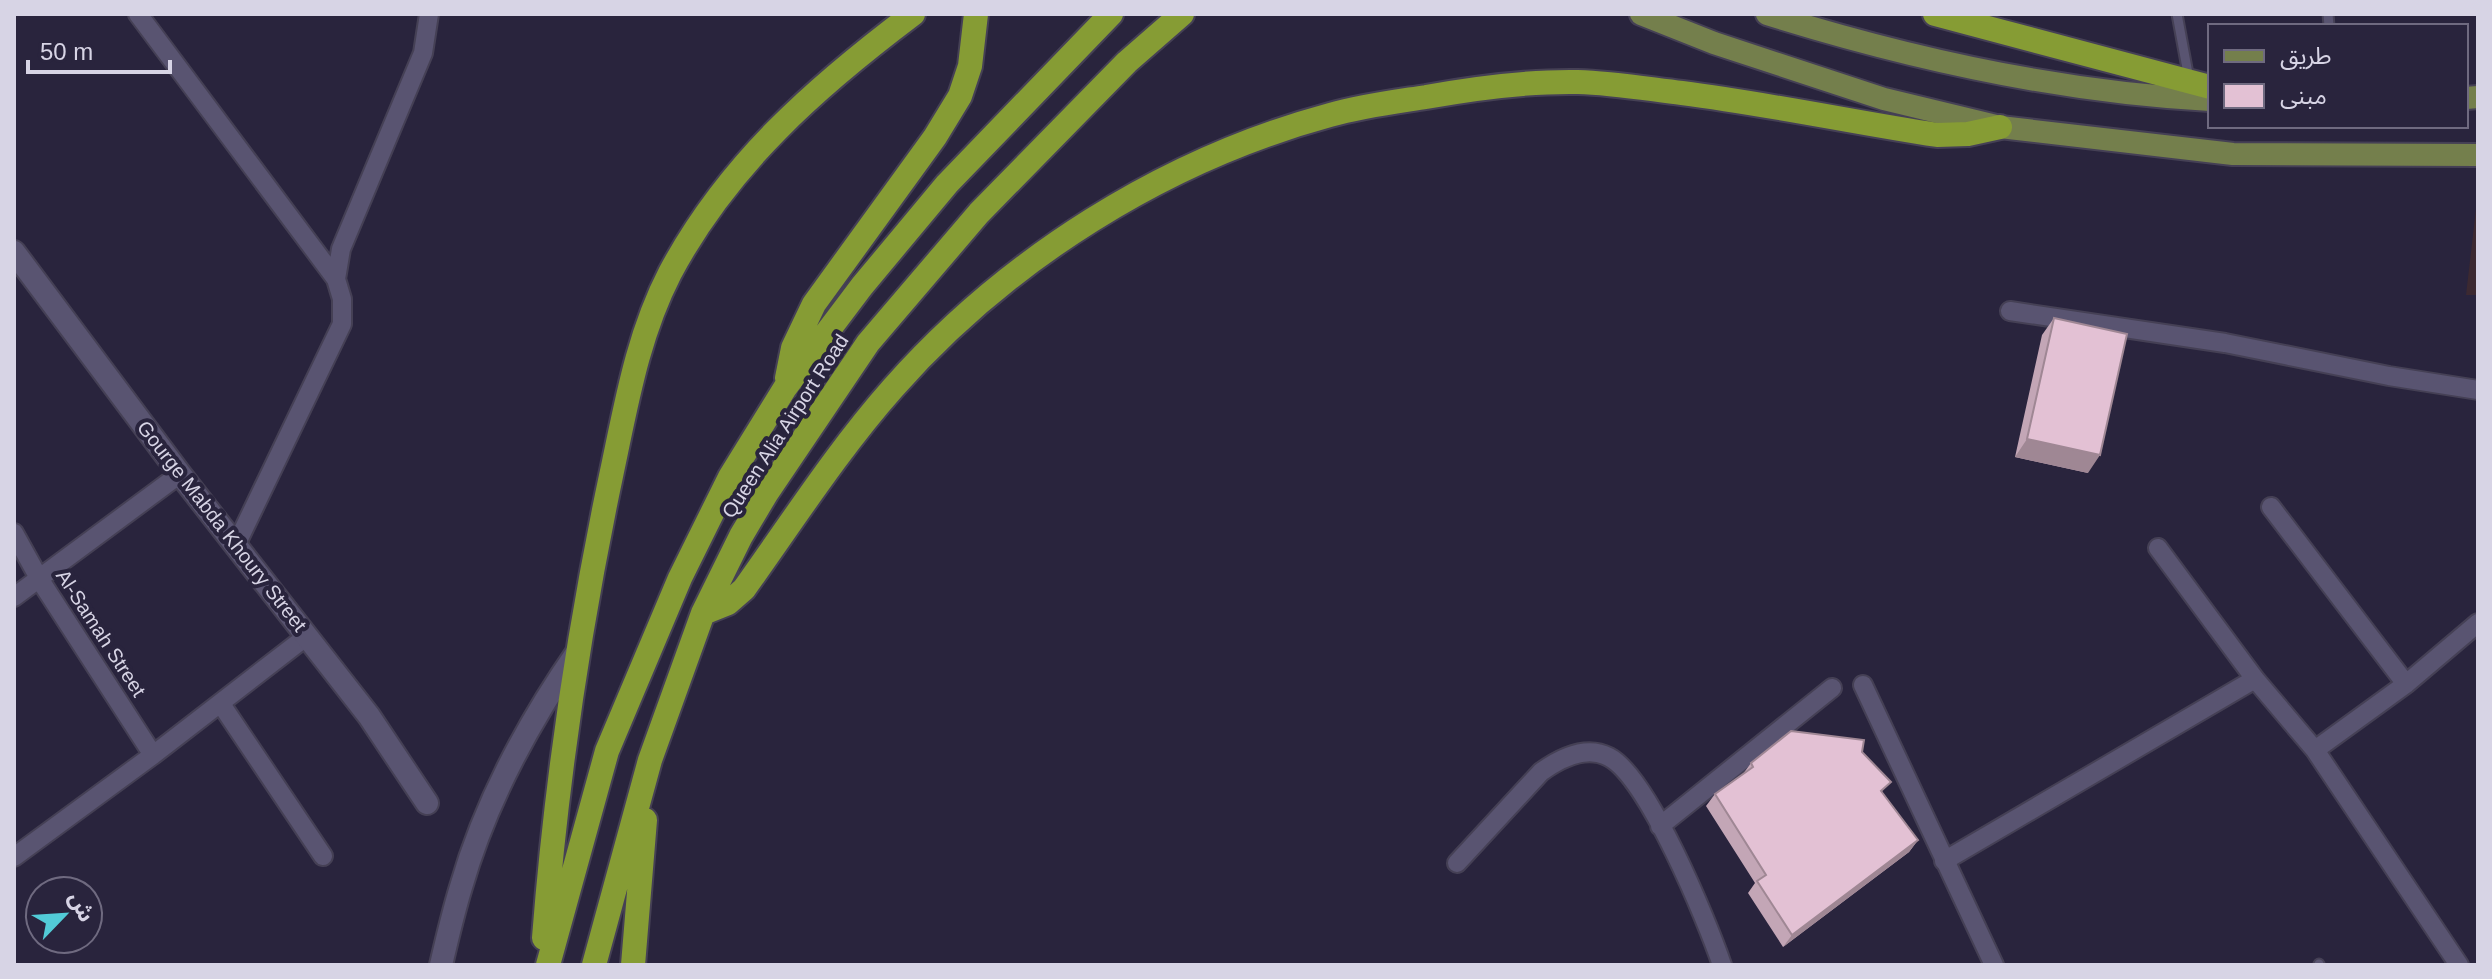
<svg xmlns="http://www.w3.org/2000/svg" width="2492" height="979" font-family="Arial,'Noto Sans Arabic',sans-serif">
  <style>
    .commercial { fill: #3c2931 }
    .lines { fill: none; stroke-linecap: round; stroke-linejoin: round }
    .service-casing { stroke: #454055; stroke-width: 13 }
    .minor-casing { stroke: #454055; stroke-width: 22 }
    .tertiary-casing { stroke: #454055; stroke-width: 26 }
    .primary-casing { stroke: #454055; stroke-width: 26 }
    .motorway-casing { stroke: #454055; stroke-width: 28 }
    .service { stroke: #595471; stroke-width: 9 }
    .minor { stroke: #595471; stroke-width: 18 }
    .tertiary { stroke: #595471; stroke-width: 22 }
    .primary { stroke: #747f4c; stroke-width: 22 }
    .motorway { stroke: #869c34; stroke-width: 24 }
    .wall { fill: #c3a6b6 }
    .shaded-wall { fill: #9f8794 }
    .building { fill: #e3c1d4; stroke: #9f8794; stroke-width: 2 }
    .labels { text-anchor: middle; stroke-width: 8; stroke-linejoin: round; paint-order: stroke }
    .street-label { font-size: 20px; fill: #d7d4e5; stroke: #29243d }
  </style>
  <rect width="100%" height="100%" fill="#29243d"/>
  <path class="commercial" d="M2476 209 2478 295H2466Z"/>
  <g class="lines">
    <g class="service-casing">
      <path id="service" d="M2177 14 2189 79
        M2328 14 2329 26
        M2319 964V965"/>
    </g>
    <g class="minor-casing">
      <path id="minor" d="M138 14 336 279
        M2010 311 2225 343 2389 376 2478 390
        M2271 507 2406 684
        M14 533 40 580 153 755
        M236 545 342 324V299L336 279 341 249 423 53 429 14
        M2158 548 2255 679 2315 750 2459 965
        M14 597 180 474
        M1863 685 1994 965
        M221 704 323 856
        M2315 750 2406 684 2478 623
        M1660 826 1832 688
        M14 857 153 755 307 636
        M1944 861 2255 679
        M1457 863 1541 772C1559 759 1586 745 1609 757 1648 777 1707 921 1722 965"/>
    </g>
    <g class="tertiary-casing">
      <path id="tertiary" d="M14 252 180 474 369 716 427 803
        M441 965C447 939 453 913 461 887 485 803 528 723 578 651"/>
    </g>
    <g class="primary-casing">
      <path id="primary" d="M1641 14 1714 43 1884 99 2000 127 2233 154 2478 155
        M1767 14C1911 59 2059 92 2210 100
        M2466 98 2478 97"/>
    </g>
    <g class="motorway-casing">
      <path id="motorway" d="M1935 14 2210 87
        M787 378 793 348 814 304 935 137 960 96 970 66 976 14
        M703 613 728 603 744 589C792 522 838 450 893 388 1007 259 1164 160 1330 115 1362 106 1394 102 1426 97 1476 88 1527 81 1578 82 1613 83 1648 89 1682 93 1768 104 1852 122 1937 135L1968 134 2000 127
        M544 938C556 783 579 628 611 476 626 406 637 337 670 273 728 164 816 87 913 14
        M548 965 607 751 680 578 730 477 785 388 862 286 947 184 1111 14
        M594 965 650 760 703 613 741 536 766 494 868 343 979 213 1127 62 1182 14
        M633 965 645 820"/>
    </g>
    <use href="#service" class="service"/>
    <use href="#minor" class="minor"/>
    <use href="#tertiary" class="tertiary"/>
    <use href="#primary" class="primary"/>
    <use href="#motorway" class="motorway"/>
  </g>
  <path class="wall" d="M2054 318 2088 473 2015 457 2042 335Z
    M1862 752 1883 793 1918 840 1909 852 1783 947 1748 893 1755 883 1706 806 1715 794 1743 774 1751 763Z"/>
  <path class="shaded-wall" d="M2027 439 2100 455 2088 473 2015 457Z
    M1918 840 1909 852 1783 947 1792 935Z"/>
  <path class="building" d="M2054 318 2127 334 2100 455 2027 439Z
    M1791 731 1864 740 1862 752 1891 782 1881 791 1918 840 1792 935 1757 881 1766 875 1715 794 1753 767 1751 763Z"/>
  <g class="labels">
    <g class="street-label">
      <text transform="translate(785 426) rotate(-57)" y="7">Queen Alia Airport Road</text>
      <text transform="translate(222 526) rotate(52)" y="7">Gourge Mabda Khoury Street</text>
      <text transform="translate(101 633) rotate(57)" y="7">Al-Samah Street</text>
    </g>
  </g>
  <rect width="2492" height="979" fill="none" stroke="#d7d4e5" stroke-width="32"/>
  <rect x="2208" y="24" width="260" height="104" fill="#29243d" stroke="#6f6a80" stroke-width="2"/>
  <rect x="2224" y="50" width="40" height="12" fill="#747f4c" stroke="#6f6a80" stroke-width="2"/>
  <text x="2280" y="64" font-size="24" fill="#d7d4e5">طريق</text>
  <rect x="2224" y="84" width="40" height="24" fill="#e3c1d4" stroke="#6f6a80" stroke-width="2"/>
  <text x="2280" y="104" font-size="24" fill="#d7d4e5">مبنى</text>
  <g transform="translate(64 915) rotate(65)"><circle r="38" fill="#29243d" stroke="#6f6a80" stroke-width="2"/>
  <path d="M0-6L14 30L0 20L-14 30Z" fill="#52cbd7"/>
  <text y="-12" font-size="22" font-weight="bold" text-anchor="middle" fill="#d7d4e5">ش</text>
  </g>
  <path d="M28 60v12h142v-12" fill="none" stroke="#d7d4e5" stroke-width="4"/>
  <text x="40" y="60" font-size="24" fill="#d7d4e5" stroke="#29243d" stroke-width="6" paint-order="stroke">50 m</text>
</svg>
